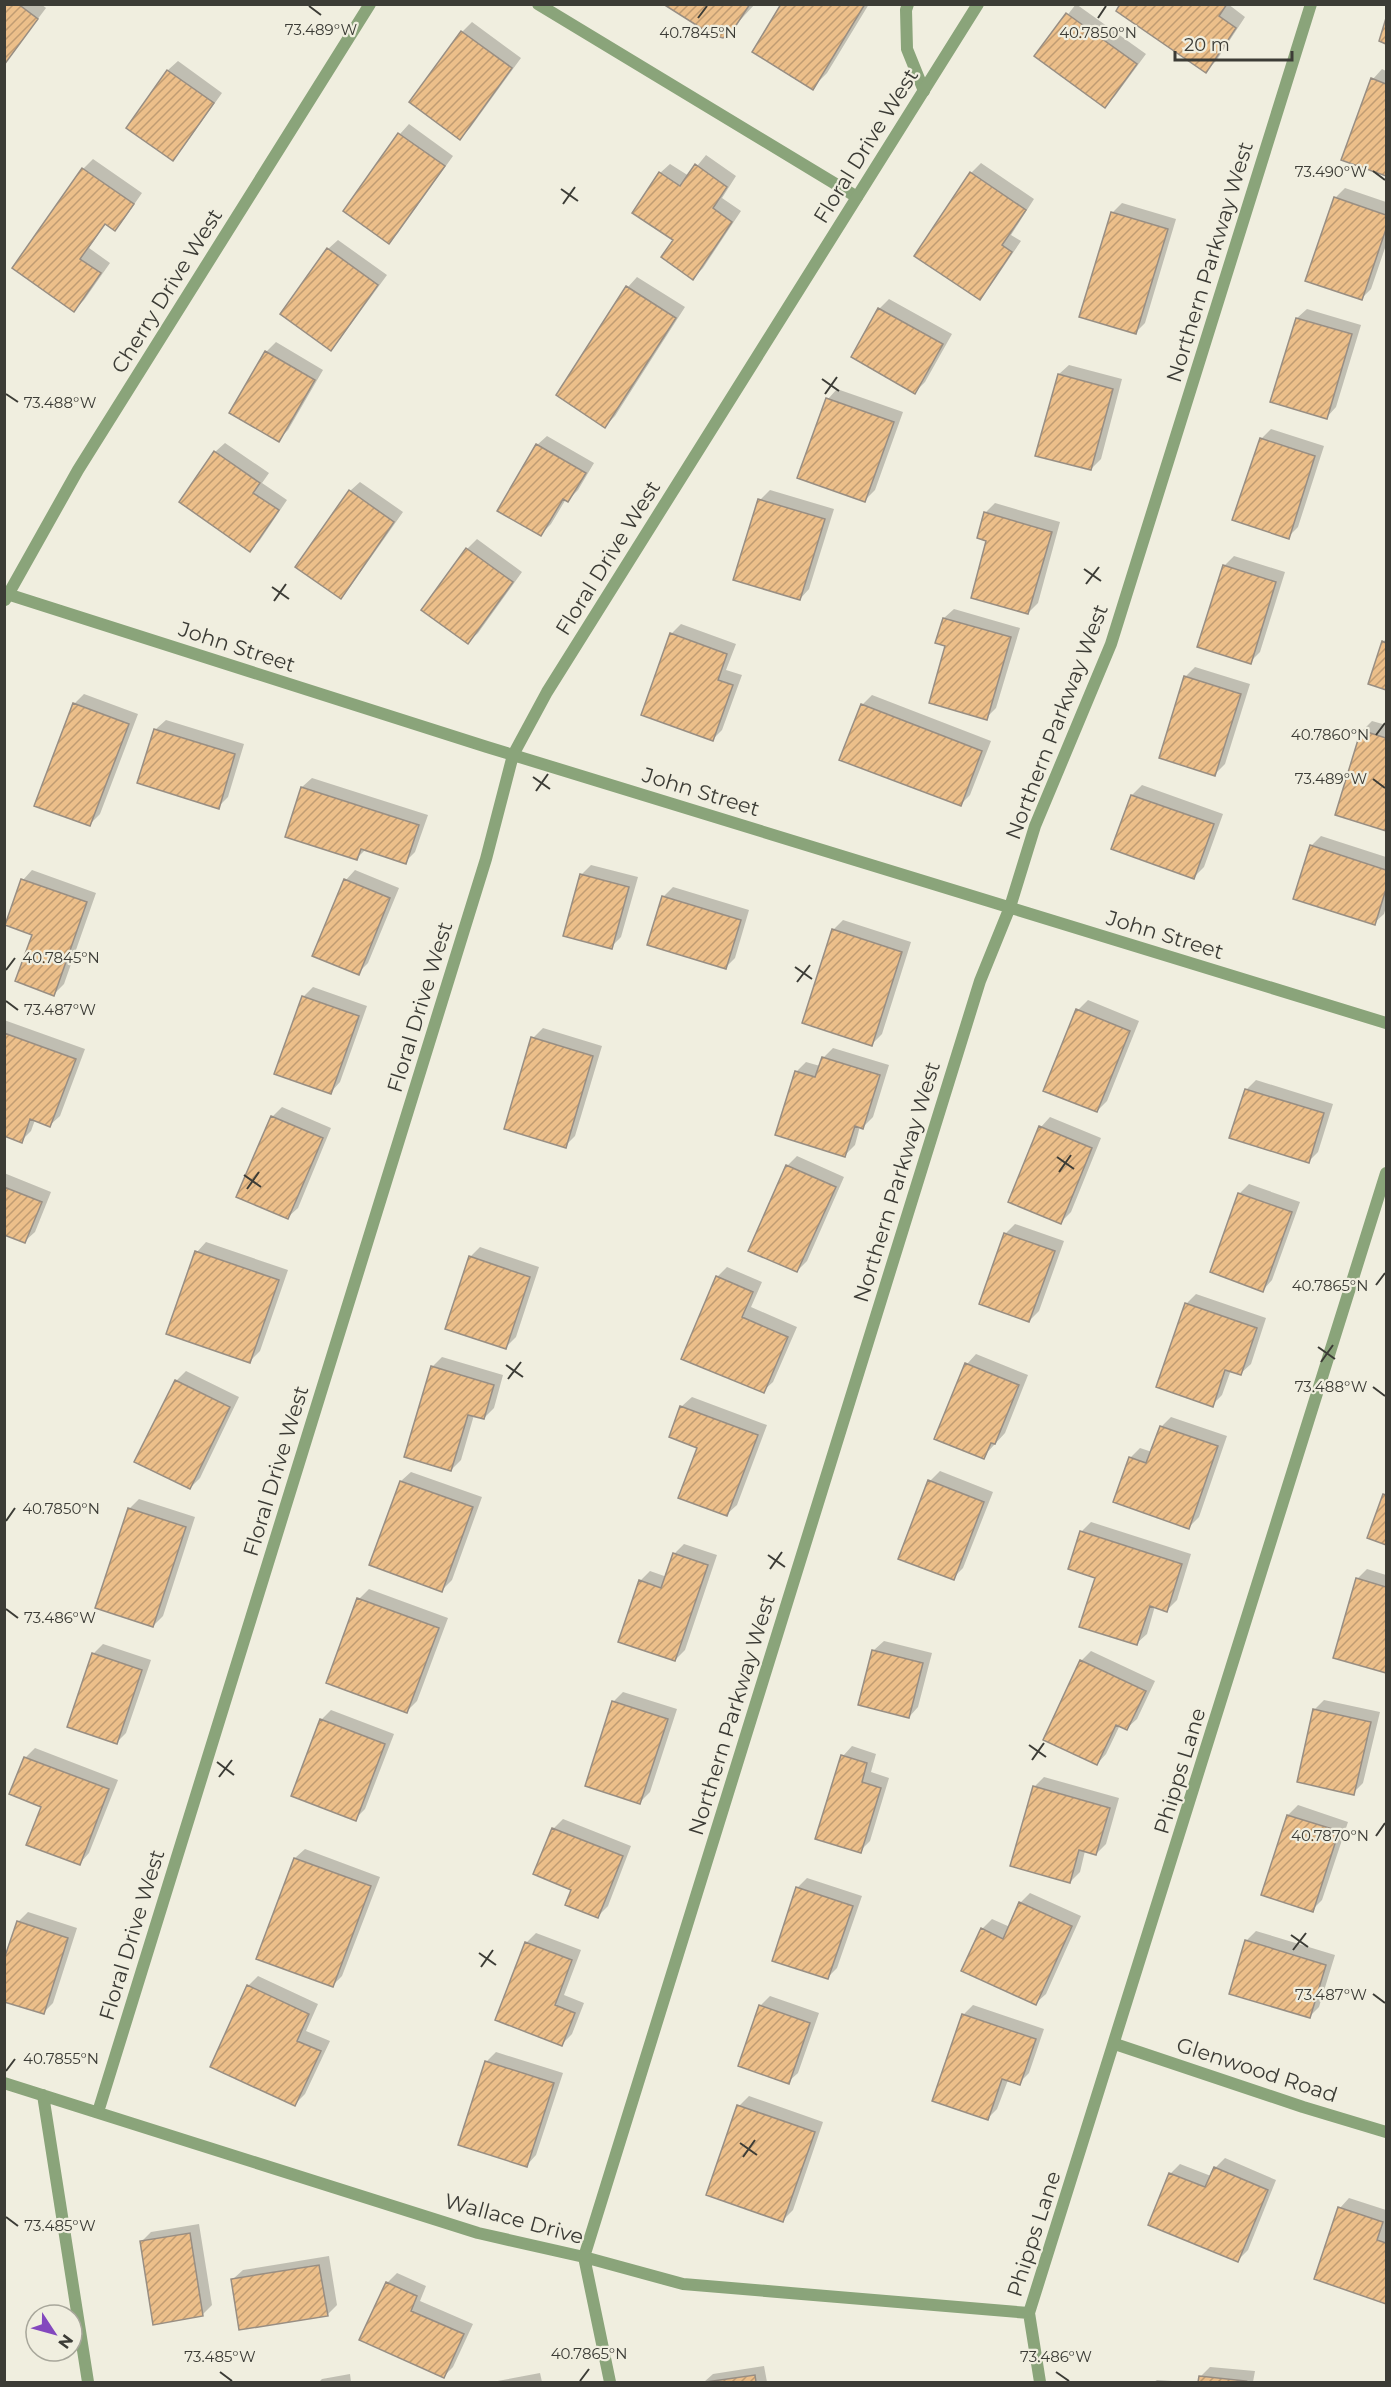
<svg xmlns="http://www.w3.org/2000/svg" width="1391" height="2387" font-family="Montserrat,sans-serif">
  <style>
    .shadow { fill: #0003 }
    .building { fill: url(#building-hatch); stroke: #988e83; stroke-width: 1.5 }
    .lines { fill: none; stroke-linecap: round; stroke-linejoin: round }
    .lane { stroke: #8aa47a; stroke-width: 12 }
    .street { stroke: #8aa47a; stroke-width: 12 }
    .ticks { fill: none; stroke: #3c3c36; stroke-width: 2 }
    .labels { text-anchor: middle; stroke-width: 4.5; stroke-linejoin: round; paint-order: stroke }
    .street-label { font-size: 21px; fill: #3c3c36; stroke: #f0eedf }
    .ticks-label { font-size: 15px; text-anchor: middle; fill: #3c3c36; stroke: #f0eedf; stroke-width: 4.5; stroke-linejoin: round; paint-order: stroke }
  </style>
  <defs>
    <pattern id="building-hatch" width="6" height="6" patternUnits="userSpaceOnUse" patternTransform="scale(1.5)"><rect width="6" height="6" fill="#ecbf8a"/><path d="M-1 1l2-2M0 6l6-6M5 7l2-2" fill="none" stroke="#c09c72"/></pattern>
  </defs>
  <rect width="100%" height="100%" fill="#f0eedf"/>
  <path class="shadow" d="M4 4H41L46 8 4 64Z
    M666 4H755L732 29Z
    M782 4H869L827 73 812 88Z
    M1076 4 1146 54 1115 96 1105 106 1036 56Z
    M1122 4H1228L1245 17 1216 61 1206 71Z
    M472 22 521 58 470 128 460 138 411 102 462 32Z
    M178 61 222 93 182 149 172 159 128 127 168 70Z
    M1382 69 1386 71V175L1343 159 1373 79Z
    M409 124 453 156 398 233 389 242 345 211 400 134Z
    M706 155 736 176 722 198 741 211 703 268 693 278 660 173 670 164 689 176Z
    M93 159 142 193 124 219 115 229 106 223 89 248 110 263 84 300 74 310 83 169Z
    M981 163 1034 199 1011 235 1021 241 989 288 980 298 971 173Z
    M1345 188 1386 202V245L1371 289 1362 298 1335 198Z
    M1122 203 1176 219 1145 323 1135 333 1112 213Z
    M338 240 387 275 340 339 331 349 328 249Z
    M637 277 685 307 615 416 605 426 558 395 628 287Z
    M889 299 952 334 925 382 915 392 853 356 879 309Z
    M1307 309 1361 325 1336 407 1327 417 1297 318Z
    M276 342 323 370 288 430 278 440 266 352Z
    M1069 365 1122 379 1101 459 1091 469 1059 374Z
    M837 389 903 412 875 490 865 500 828 399Z
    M1271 429 1324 446 1298 527 1288 537 1261 439Z
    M547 436 594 463 578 490 568 500 566 499 551 524 541 534 537 445Z
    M225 443 269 473 262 483 287 500 260 540 250 550 215 452Z
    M360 482 403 512 350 587 340 597 350 491Z
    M770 490 834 509 809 589 800 599 760 500Z
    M995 503 1060 522 1038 603 1028 613 988 540 985 513Z
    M477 539 522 572 478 633 468 642 467 549Z
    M1234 556 1285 572 1260 652 1250 662 1224 566Z
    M954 609 1020 628 996 708 986 718 944 618Z
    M681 624 736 644 726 670 742 675 722 730 712 740 671 634Z
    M1386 639V688L1370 683 1383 642Z
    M1195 667 1250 684 1225 764 1215 774 1185 677Z
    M84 694 138 714 100 814 90 824 74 704Z
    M872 695 991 741 970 795 960 805 862 705Z
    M166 720 244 744 228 797 218 807 139 782 156 729Z
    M1372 721 1386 725V830L1337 814 1362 731Z
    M312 778 428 815 415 852 405 862 366 849 357 858 286 836 302 787Z
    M1142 785 1223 814 1204 867 1194 877 1113 848 1132 795Z
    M1321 836 1386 857V907L1384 914 1374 923 1311 846Z
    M591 865 638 877 621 937 611 947 581 875Z
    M32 870 96 893 64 984 54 994 34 934 23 880Z
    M355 870 399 888 368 963 358 973 346 880Z
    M673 887 749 910 735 958 725 968 663 897Z
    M843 920 911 942 882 1034 872 1044 833 930Z
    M313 987 367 1006 340 1082 331 1092 303 997Z
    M1088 1000 1139 1021 1107 1101 1097 1111 1078 1010Z
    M4 1020 85 1049 60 1116 50 1125 35 1120 31 1131 21 1141 4 1135Z
    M543 1028 602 1046 575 1136 565 1146 533 1038Z
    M833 1048 889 1065 873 1117 863 1127 860 1126 855 1145 845 1155 796 1072 806 1062 820 1066 823 1058Z
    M1256 1080 1333 1104 1318 1152 1308 1162 1246 1090Z
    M282 1107 331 1128 298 1208 288 1217 272 1117Z
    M1050 1117 1101 1138 1071 1212 1061 1222 1041 1127Z
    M797 1156 844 1177 807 1261 797 1271 787 1166Z
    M4 1173 51 1192 35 1232 25 1241 4 1233Z
    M1249 1184 1300 1202 1272 1280 1263 1290 1239 1194Z
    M1015 1224 1064 1241 1039 1311 1029 1321 1005 1234Z
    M206 1242 288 1270 260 1351 250 1361 197 1252Z
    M480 1247 539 1267 516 1337 506 1347 470 1257Z
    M727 1267 762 1282 751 1307 797 1327 773 1382 763 1391 717 1277Z
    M1196 1294 1266 1318 1251 1364 1241 1373 1231 1370 1222 1395 1212 1405 1186 1304Z
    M976 1354 1028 1375 1005 1433 983 1457 967 1364Z
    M442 1357 503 1375 494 1408 484 1418 474 1415 461 1460 451 1470 432 1367Z
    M186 1371 239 1397 200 1478 190 1488 176 1381Z
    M692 1397 767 1425 737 1505 727 1514 699 1447 671 1436 682 1406Z
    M1171 1417 1227 1436 1199 1517 1189 1527 1130 1458 1140 1448 1152 1452 1161 1427Z
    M940 1471 993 1492 963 1568 953 1578 930 1481Z
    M411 1472 482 1497 452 1580 442 1590 401 1481Z
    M1386 1493V1543L1369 1537Z
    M139 1499 195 1517 163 1616 153 1626 129 1509Z
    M1091 1522 1191 1554 1177 1600 1167 1610 1155 1606 1147 1634 1137 1643 1097 1577 1081 1532Z
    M684 1544 717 1555 685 1650 675 1660 640 1581 650 1571 667 1577 674 1554Z
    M1367 1569 1386 1575V1671L1335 1657 1357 1579Z
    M369 1589 448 1618 417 1701 407 1711 359 1599Z
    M884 1641 932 1653 918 1707 909 1717 860 1704 874 1650Z
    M103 1644 151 1660 126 1733 116 1743 93 1654Z
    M1091 1651 1155 1681 1137 1719 1127 1728 1120 1725 1106 1754 1097 1764 1081 1661Z
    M623 1692 677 1709 650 1792 640 1802 613 1702Z
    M1324 1700 1380 1712 1363 1783 1353 1793 1314 1710Z
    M331 1710 394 1734 365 1809 355 1819 321 1720Z
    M852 1746 876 1754 871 1772 889 1778 870 1841 860 1851 843 1756Z
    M35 1748 118 1780 89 1853 80 1863 43 1806 25 1758Z
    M1044 1777 1119 1798 1106 1844 1096 1854 1085 1851 1080 1872 1070 1882 1034 1787Z
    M1298 1805 1348 1822 1322 1900 1312 1910 1288 1815Z
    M563 1819 631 1846 608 1906 598 1916 573 1889 553 1829Z
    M305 1849 380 1877 342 1976 332 1986 295 1858Z
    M807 1878 862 1896 837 1968 827 1978 797 1888Z
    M1030 1893 1081 1916 1046 1994 1036 2003 982 1929 992 1919 1010 1927 1020 1903Z
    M28 1912 77 1928 53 2003 43 2013 18 1922Z
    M1256 1931 1335 1955 1319 2007 1309 2017 1246 1941Z
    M536 1933 581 1950 564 1995 584 2003 572 2034 562 2044 526 1943Z
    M258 1976 318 2004 306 2031 330 2041 305 2094 295 2104 248 1986Z
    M770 1996 819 2013 798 2073 788 2082 760 2006Z
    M973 2005 1044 2029 1029 2073 1019 2083 1008 2080 997 2109 988 2118 963 2015Z
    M496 2052 563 2073 536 2155 527 2165 486 2062Z
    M749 2096 823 2122 793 2210 783 2220 739 2106Z
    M1225 2158 1276 2180 1248 2250 1238 2260 1170 2174 1180 2164 1211 2176 1215 2168Z
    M1349 2198 1386 2210V2303L1315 2279 1340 2208Z
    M199 2224 212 2305 202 2315 141 2242 151 2232Z
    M329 2256 337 2305 327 2315 233 2279 243 2270Z
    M397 2273 426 2286 420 2301 473 2324 453 2367 444 2376 387 2283Z
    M764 2366 767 2382H704L713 2374Z
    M1210 2367 1255 2371 1253 2382H1200V2377Z
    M540 2373 542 2382H491H492Z
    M350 2374 351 2382H319L322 2379Z
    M1157 2380 1188 2382H1154Z"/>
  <path class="building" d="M4 4H18L38 19 4 65Z
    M663 4H750L733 30 723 38 712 35Z
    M781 4H865L813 90 752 52Z
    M1120 4H1227L1219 16 1236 28 1206 73 1116 11Z
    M1066 13 1137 64 1105 108 1034 56Z
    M1386 18V44L1379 41Z
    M461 31 512 68 460 140 409 102Z
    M167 70 214 103 173 161 126 128Z
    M1371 78 1386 84V176L1341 160Z
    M398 133 445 166 389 244 343 211Z
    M695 164 727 187 713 208 732 222 693 280 661 257 673 240 632 213 659 172 680 186Z
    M82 168 134 204 115 231 105 224 80 259 101 273 74 312 12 268Z
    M970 172 1026 210 1002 245 1012 252 980 300 914 256Z
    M1334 197 1386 215V229L1362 300 1305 281Z
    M1111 212 1168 229 1136 334 1079 317Z
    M327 248 378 285 331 351 280 314Z
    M626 286 676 318 605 428 556 395Z
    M878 308 943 344 915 394 851 357Z
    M1296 318 1352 334 1327 419 1270 402Z
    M265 351 315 380 279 442 229 413Z
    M1058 374 1113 389 1091 470 1035 456Z
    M826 398 894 422 865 502 797 478Z
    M1260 438 1315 456 1289 539 1232 520Z
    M536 444 586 473 568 502 563 499 541 536 497 511Z
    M214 451 260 483 253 493 279 510 250 552 179 502Z
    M349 490 394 522 341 599 295 567Z
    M758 499 825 519 800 600 733 580Z
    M984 512 1052 532 1028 614 971 598 986 541 977 538Z
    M466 548 513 582 468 644 421 610Z
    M1223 565 1276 582 1251 664 1197 647Z
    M943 618 1011 637 987 720 929 703 945 646 935 643Z
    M670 633 727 654 718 680 733 685 713 741 641 715Z
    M1382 641 1386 643V690L1368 684Z
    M1184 676 1241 694 1215 776 1159 758Z
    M73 703 129 724 90 826 34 806Z
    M861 704 982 751 961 806 839 760Z
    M154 729 235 754 219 809 137 783Z
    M1361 730 1386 738V831L1335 815Z
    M301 787 419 825 406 864 361 849 357 860 285 837Z
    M1131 795 1214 824 1194 879 1111 849Z
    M1310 845 1386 870V889L1375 925 1293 899Z
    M580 874 629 887 612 949 563 936Z
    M21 879 87 902 54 996 15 981 32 935 5 925Z
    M344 879 390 898 359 975 312 956Z
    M662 896 741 920 726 969 647 945Z
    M832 929 902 952 872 1046 802 1023Z
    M302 996 359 1016 331 1094 274 1074Z
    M1076 1009 1130 1031 1097 1112 1043 1091Z
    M4 1033 76 1059 50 1127 30 1119 22 1143 4 1136Z
    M531 1037 593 1056 566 1148 504 1129Z
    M822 1057 880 1075 863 1129 855 1126 845 1157 775 1135 795 1071 815 1077Z
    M1245 1089 1324 1113 1309 1163 1229 1138Z
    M271 1116 323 1138 288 1219 236 1197Z
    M1039 1126 1092 1148 1061 1224 1008 1202Z
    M786 1165 836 1187 797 1272 748 1251Z
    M4 1187 42 1202 25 1243 4 1235Z
    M1238 1193 1292 1212 1263 1292 1210 1272Z
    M1004 1233 1055 1251 1029 1322 979 1304Z
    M195 1251 279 1280 250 1363 166 1334Z
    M469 1256 530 1277 506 1349 445 1329Z
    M716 1276 753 1292 742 1317 788 1337 764 1393 681 1359Z
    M1185 1303 1257 1328 1241 1375 1225 1370 1213 1407 1156 1387Z
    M965 1363 1019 1385 995 1444 991 1443 984 1459 934 1439Z
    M431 1366 494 1385 484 1419 468 1415 451 1471 404 1457Z
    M175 1380 230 1407 190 1489 134 1462Z
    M680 1406 758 1435 727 1516 678 1498 697 1448 669 1437Z
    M1160 1426 1218 1446 1189 1529 1113 1502 1129 1457 1146 1463Z
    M928 1480 984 1502 954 1580 898 1559Z
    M400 1481 473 1507 442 1592 369 1565Z
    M1383 1494 1386 1495V1545L1367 1538Z
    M128 1508 186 1527 153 1627 95 1608Z
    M1080 1531 1182 1564 1167 1612 1150 1606 1137 1645 1079 1627 1095 1578 1068 1569Z
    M673 1553 708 1565 675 1661 618 1642 639 1580 661 1588Z
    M1356 1578 1386 1587V1673L1333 1658Z
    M357 1598 439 1628 407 1713 326 1683Z
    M872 1650 923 1663 909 1718 858 1705Z
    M92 1653 142 1670 117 1744 67 1727Z
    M1080 1660 1146 1691 1127 1730 1116 1725 1097 1765 1043 1740Z
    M612 1701 668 1719 640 1804 585 1786Z
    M1313 1709 1371 1722 1354 1795 1297 1782Z
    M320 1719 385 1744 356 1821 291 1796Z
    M841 1755 867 1763 862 1782 881 1788 861 1853 815 1839Z
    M24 1757 109 1789 80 1865 26 1845 41 1807 9 1794Z
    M1033 1786 1110 1808 1096 1855 1079 1850 1070 1883 1010 1866Z
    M1287 1815 1339 1831 1313 1912 1261 1895Z
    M552 1828 623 1856 598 1918 565 1905 571 1890 533 1874Z
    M294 1858 371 1886 333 1987 256 1959Z
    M796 1887 853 1906 828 1979 772 1961Z
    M1019 1902 1072 1926 1036 2005 961 1971 981 1928 1003 1939Z
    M17 1921 68 1938 44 2014 4 2002V1959Z
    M1245 1940 1326 1965 1310 2018 1229 1994Z
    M525 1942 572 1960 555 2005 575 2013 562 2046 495 2020Z
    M247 1985 309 2014 297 2041 321 2051 295 2106 210 2067Z
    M759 2005 810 2023 789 2084 738 2066Z
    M962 2014 1036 2039 1020 2085 1002 2079 988 2120 932 2101Z
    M485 2061 554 2083 527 2167 458 2145Z
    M737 2105 815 2132 783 2222 706 2195Z
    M1214 2167 1268 2190 1238 2262 1148 2225 1169 2173 1205 2187Z
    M1338 2207 1383 2222 1377 2240 1386 2243V2304L1314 2279Z
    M190 2233 203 2316 153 2325 140 2241Z
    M319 2265 328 2316 239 2330 231 2279Z
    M386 2282 417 2296 411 2311 464 2334 444 2378 359 2340Z
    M755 2375 756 2382H706Z
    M1199 2376 1246 2381 1245 2382H1198Z"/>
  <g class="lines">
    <path class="lane" d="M538 4 857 197
      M908 4 906 10 907 49 924 91"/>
    <path class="street" d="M4 593 487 747 1386 1023
      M5 600 78 470 370 4
      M1115 2044 1303 2107 1386 2132
      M4 2083 478 2233 584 2257 683 2284 1029 2313
      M43 2095 88 2382
      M98 2112 486 859 513 755 547 692 978 4
      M610 2382 584 2257 980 981 1010 907 1035 826 1111 644 1311 4
      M1040 2382 1029 2313 1386 1173"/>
  </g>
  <path class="ticks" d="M309 6 321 15M698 18 707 6M1098 18 1106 6M1373 171 1385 180M561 189 578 201M563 204 575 187M822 379 839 391M6 394 18 402M825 394 837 377M1084 569 1101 581M1086 584 1099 567M272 587 289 599M274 601 286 584M1376 735 1385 723M533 777 550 789M1373 779 1385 788M536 791 548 774M795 967 812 979M6 970 15 958M797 982 810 965M6 1001 18 1010M1057 1157 1074 1169M1059 1172 1071 1155M244 1175 261 1187M247 1189 259 1172M1376 1285 1385 1273M1318 1347 1335 1359M1321 1362 1333 1345M506 1365 523 1377M508 1379 521 1362M1373 1387 1385 1396M6 1521 15 1508M768 1555 785 1567M770 1569 782 1552M6 1609 18 1618M1029 1745 1046 1757M1032 1760 1044 1743M217 1762 234 1775M219 1777 232 1760M1376 1836 1385 1823M1291 1935 1308 1947M1293 1950 1306 1933M479 1953 496 1965M481 1967 493 1950M1373 1994 1385 2003M6 2071 15 2059M740 2143 757 2155M743 2157 755 2140M6 2217 18 2226M220 2372 232 2381M1056 2372 1069 2381M580 2381 589 2369"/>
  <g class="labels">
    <g class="street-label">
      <text transform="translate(866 146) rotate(-58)" y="7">Floral Drive West</text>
      <text transform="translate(1210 262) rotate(-73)" y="7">Northern Parkway West</text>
      <text transform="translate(167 291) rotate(-58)" y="7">Cherry Drive West</text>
      <text transform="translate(608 558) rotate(-58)" y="7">Floral Drive West</text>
      <text transform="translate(237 647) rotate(18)" y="7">John Street</text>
      <text transform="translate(1057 722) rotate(-69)" y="7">Northern Parkway West</text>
      <text transform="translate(701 792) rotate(17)" y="7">John Street</text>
      <text transform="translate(1165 935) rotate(17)" y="7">John Street</text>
      <text transform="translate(420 1007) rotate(-73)" y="7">Floral Drive West</text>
      <text transform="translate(897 1182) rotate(-73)" y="7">Northern Parkway West</text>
      <text transform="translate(276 1471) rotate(-73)" y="7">Floral Drive West</text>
      <text transform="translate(732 1715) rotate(-73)" y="7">Northern Parkway West</text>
      <text transform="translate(1180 1771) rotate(-73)" y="7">Phipps Lane</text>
      <text transform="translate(132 1935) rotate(-73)" y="7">Floral Drive West</text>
      <text transform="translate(1257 2070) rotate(18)" y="7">Glenwood Road</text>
      <text transform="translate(514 2219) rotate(15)" y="7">Wallace Drive</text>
      <text transform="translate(1034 2234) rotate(-72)" y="7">Phipps Lane</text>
    </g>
  </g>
  <g class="ticks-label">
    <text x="321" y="35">73.489°W</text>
    <text x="698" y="38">40.7845°N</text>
    <text x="1098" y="38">40.7850°N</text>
    <text x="1331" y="177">73.490°W</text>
    <text x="60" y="408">73.488°W</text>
    <text x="1330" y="740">40.7860°N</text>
    <text x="1331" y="784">73.489°W</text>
    <text x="61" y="963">40.7845°N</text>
    <text x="60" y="1015">73.487°W</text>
    <text x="1330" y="1291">40.7865°N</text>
    <text x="1331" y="1392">73.488°W</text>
    <text x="61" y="1514">40.7850°N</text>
    <text x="60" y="1623">73.486°W</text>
    <text x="1330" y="1841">40.7870°N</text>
    <text x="1331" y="2000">73.487°W</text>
    <text x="61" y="2064">40.7855°N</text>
    <text x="60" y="2231">73.485°W</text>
    <text x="589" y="2359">40.7865°N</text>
    <text x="220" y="2362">73.485°W</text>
    <text x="1056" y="2362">73.486°W</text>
  </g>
  <rect width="1391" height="2387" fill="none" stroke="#3c3c36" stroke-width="12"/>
  <g transform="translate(54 2333) rotate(126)"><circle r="28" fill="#f0eedf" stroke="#a8a79b" stroke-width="1.5"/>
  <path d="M0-4.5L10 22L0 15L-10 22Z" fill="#8348be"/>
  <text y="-9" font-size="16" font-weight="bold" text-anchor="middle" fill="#3c3c36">N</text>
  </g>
  <path d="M1175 51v9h117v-9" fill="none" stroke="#3c3c36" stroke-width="3"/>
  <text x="1184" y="51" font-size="18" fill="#3c3c36" stroke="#f0eedf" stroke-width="4.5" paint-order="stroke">20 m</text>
</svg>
